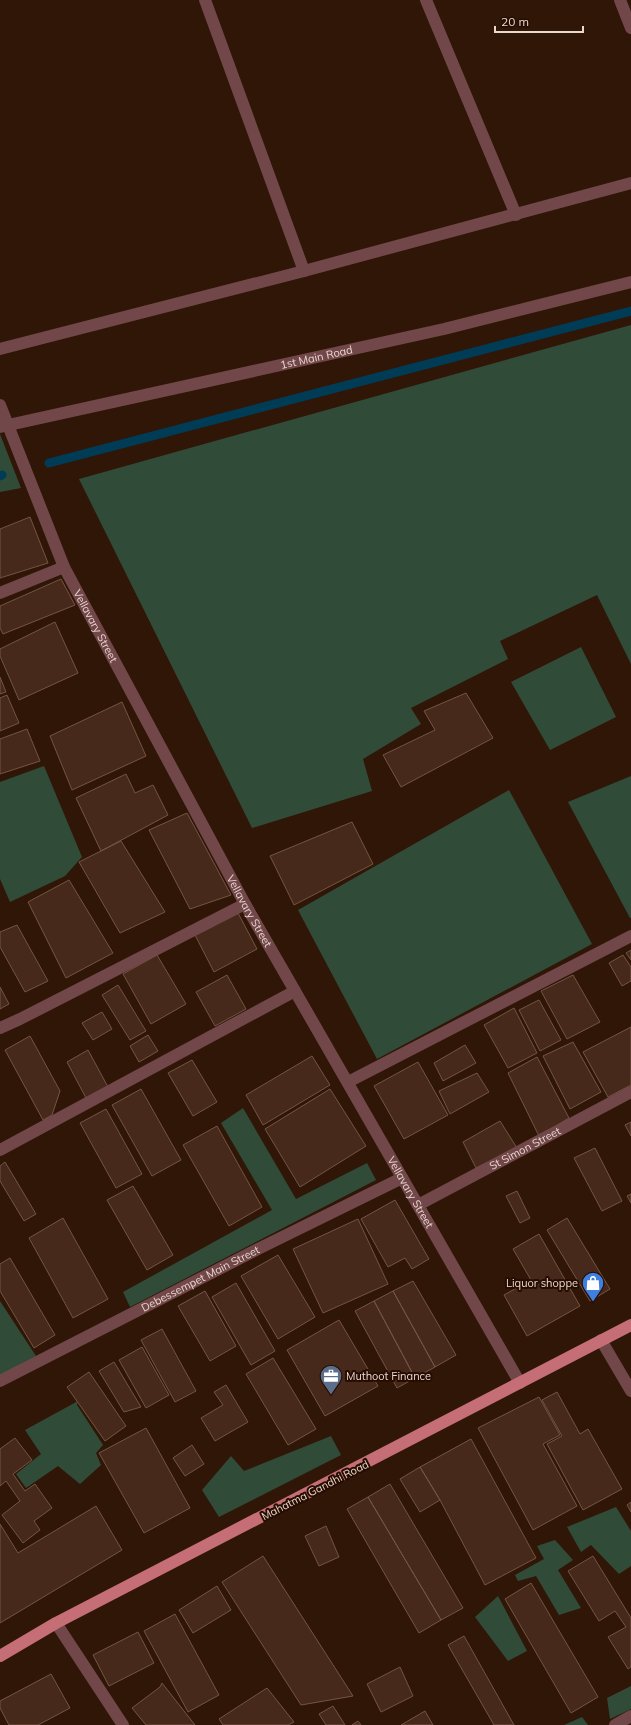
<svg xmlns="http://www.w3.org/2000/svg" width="631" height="1725" font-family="Mulish,sans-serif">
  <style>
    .green { fill: #304c38 }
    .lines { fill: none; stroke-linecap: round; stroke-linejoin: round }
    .stream { stroke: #003c55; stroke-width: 9 }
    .building { fill: #46291a; stroke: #745544 }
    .street { stroke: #71474a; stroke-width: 12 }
    .primary { stroke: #c56e75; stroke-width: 12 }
    .labels { text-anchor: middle; stroke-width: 4; stroke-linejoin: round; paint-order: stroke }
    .street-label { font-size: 11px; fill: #ead7ce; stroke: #260c01 }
    .poi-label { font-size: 11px; fill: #ead7ce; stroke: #260c01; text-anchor: end }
  </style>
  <rect width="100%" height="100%" fill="#301607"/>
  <path class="green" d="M631 325V664L597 595 500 641 508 659 411 708 421 724 363 759 372 791 252 828 79 479Z
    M0 434 21 488 0 492Z
    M581 647 616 717 550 750 511 682Z
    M44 766 82 857 65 876 10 902 0 879V782Z
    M631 776V918H630L568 802Z
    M509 790 592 944 377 1059 298 910Z
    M243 1108 296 1199 367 1163 376 1180 130 1307 123 1292 272 1210 221 1123Z
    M0 1301 36 1356 0 1375Z
    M78 1401 77 1405 103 1445 96 1453 101 1465 80 1484 58 1466 26 1488 16 1474 41 1454 25 1430Z
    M331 1436 341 1455 219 1517 202 1490 231 1456 244 1471Z
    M616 1507 631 1531V1566L619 1574 591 1545 581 1552 567 1527Z
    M555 1540 573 1560 558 1570 581 1608 559 1615 536 1576 518 1581 515 1575 544 1559 537 1546Z
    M498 1596 527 1651 508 1661 475 1617Z
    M631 1686V1709L610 1719 607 1698Z
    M582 1717 588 1725H564Z"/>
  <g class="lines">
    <path class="stream" d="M49 463 631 311
      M0 476 2 475"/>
  </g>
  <path class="building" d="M30 517 48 563 0 578V529Z
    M61 579 75 605 3 634 0 628V606Z
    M55 622 78 673 19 700 0 656V649Z
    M0 677 6 692 0 694Z
    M466 693 493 738 401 787 383 755 435 730 424 711Z
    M7 695 19 723 0 731V698Z
    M122 702 146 756 72 790 50 736Z
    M27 729 40 761 0 774V739Z
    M126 774 135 793 153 785 168 815 101 851 76 798Z
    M187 813 231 895 190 909 149 830Z
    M352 822 373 864 294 905 270 856Z
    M121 841 165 912 120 933 79 862Z
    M69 880 113 953 66 978 28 902Z
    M238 913 257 949 214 972 195 935Z
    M17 925 48 981 25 992 0 947V932Z
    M631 950V960L626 953Z
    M157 955 186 1004 151 1024 123 974Z
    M623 955 631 967V981L622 986 609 963Z
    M227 975 246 1009 215 1026 196 992Z
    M573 975 600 1022 567 1039 541 991Z
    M118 985 146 1031 130 1040 102 995Z
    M0 987 9 1004 0 1009Z
    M539 1000 561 1040 540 1051 519 1010Z
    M514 1008 537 1053 508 1068 484 1025Z
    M102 1012 112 1029 93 1040 82 1023Z
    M631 1027V1085L608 1097 583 1052Z
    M148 1035 158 1051 139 1062 130 1046Z
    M30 1036 60 1091 52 1115 43 1120 5 1050Z
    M573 1042 601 1092 570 1109 543 1056Z
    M465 1045 476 1063 443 1081 434 1063Z
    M88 1050 108 1087 86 1098 67 1062Z
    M312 1056 330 1085 263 1125 246 1095Z
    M537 1057 569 1118 539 1136 508 1073Z
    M192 1060 217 1102 193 1116 168 1073Z
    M418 1062 448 1115 404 1139 374 1086Z
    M477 1073 489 1092 450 1114 439 1091Z
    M141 1089 181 1160 152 1176 112 1105Z
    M330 1089 366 1146 300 1187 265 1129Z
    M106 1109 142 1174 116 1188 80 1123Z
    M500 1121 517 1148 476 1168 463 1142Z
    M631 1122V1136L625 1125Z
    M217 1126 262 1207 229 1226 183 1145Z
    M595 1148 622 1201 602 1211 574 1158Z
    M5 1162 36 1214 24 1221 0 1181V1166Z
    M133 1186 173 1255 147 1270 107 1200Z
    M517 1191 530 1218 520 1223 506 1196Z
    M631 1194V1203L627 1196Z
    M395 1200 429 1259 412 1269 405 1258 388 1267 361 1219Z
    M63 1218 108 1299 73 1318 29 1238Z
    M567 1218 610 1289 590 1301 547 1230Z
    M358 1219 388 1284 323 1313 293 1249Z
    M539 1234 580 1306 527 1336 504 1295 531 1280 513 1249Z
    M278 1255 315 1317 278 1339 241 1276Z
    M10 1258 55 1335 34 1348 0 1291V1264Z
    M413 1281 456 1355 435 1367 393 1291Z
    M236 1283 275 1351 251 1365 212 1297Z
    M205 1291 236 1346 210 1361 178 1306Z
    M393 1291 435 1367 415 1378 374 1301Z
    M374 1301 415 1378 397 1388 355 1311Z
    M339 1320 378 1386 325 1416 287 1350Z
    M162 1329 196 1391 175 1402 141 1340Z
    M142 1347 169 1395 146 1408 119 1360Z
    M273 1358 316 1429 288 1445 246 1374Z
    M114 1362 141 1407 124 1412 99 1371Z
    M89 1372 126 1426 105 1441 67 1387Z
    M226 1385 248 1422 215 1441 201 1418 223 1405 214 1392Z
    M557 1392 580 1434 588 1429 622 1489 583 1510 547 1444 562 1436 542 1400Z
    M539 1397 560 1435 543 1444 577 1506 533 1530 478 1428Z
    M146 1428 190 1508 144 1533 99 1453Z
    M15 1438 32 1460 13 1474 25 1491 35 1484 52 1508 34 1521 40 1530 23 1543 2 1515 20 1501 6 1481 0 1486V1449Z
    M471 1439 536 1558 485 1585 440 1500 420 1467Z
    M192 1445 204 1464 185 1476 173 1458Z
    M420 1467 440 1500 420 1512 400 1479Z
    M390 1484 463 1608 441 1620 368 1497Z
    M368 1497 441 1620 419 1633 347 1509Z
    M631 1502V1512L627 1505Z
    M96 1506 122 1550 0 1623V1524L18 1553Z
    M326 1526 339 1557 319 1566 305 1536Z
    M263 1556 353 1696 301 1705 222 1582Z
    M593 1556 631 1618V1667L628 1669 608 1637 626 1627 615 1611 599 1621 568 1571Z
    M531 1583 598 1697 571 1713 505 1599Z
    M217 1586 231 1610 193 1633 179 1610Z
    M175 1614 219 1695 188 1712 144 1631Z
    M138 1632 154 1663 109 1686 93 1655Z
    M464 1636 514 1725H494L448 1645Z
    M400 1667 413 1696 381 1712 367 1684Z
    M51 1674 70 1708 38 1725H9L0 1708V1701Z
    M162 1683 195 1725H146L132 1708 160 1687Z
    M267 1688 294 1722 288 1725H223L219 1719Z
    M333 1706 345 1725H326L319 1714Z
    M425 1711 433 1725H401Z
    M358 1721 361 1725H352Z"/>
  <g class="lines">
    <g class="street">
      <path d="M205 0 304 271"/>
      <path d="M426 0 516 215"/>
      <path d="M620 0 631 28"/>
      <path d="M0 349 304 271 631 183"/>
      <path id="s1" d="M0 405 64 567 245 904 520 1383"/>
      <path id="s2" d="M0 427 444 329 631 282"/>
      <path d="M0 593 64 567"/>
      <path d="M0 1028 20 1019 245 904"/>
      <path d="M348 1082 631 936"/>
      <path d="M0 1150 295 991"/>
      <path id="s3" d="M418 1205 631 1092"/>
      <path d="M601 1340 631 1391"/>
      <path id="s4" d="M0 1381 262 1247 402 1178"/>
      <path d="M56 1623 123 1725"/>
      <path d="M615 1725 631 1716"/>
    </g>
    <path class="primary" d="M0 1656 56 1623 631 1325"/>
  </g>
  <defs>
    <g id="shop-pin" transform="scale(1.15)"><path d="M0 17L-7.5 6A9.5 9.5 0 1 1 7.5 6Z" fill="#3f7fe0" stroke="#260c01"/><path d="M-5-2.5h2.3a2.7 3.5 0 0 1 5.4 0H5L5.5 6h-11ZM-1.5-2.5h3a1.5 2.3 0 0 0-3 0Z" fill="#fff"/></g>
    <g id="office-pin" transform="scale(1.15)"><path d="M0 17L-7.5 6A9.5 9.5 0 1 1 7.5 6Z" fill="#5c6f8a" stroke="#260c01"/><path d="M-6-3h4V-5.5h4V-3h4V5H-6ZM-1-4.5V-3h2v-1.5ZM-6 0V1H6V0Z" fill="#fff"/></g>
  </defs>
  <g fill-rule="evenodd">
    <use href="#shop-pin" x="593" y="1283"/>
    <use href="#office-pin" x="331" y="1376"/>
  </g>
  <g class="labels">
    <g class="street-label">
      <text dy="4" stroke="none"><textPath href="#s2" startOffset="324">1st Main Road</textPath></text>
      <text dy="4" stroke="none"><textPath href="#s1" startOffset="241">Vellavary Street</textPath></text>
      <text dy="4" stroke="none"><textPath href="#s1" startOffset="565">Vellavary Street</textPath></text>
      <text dy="4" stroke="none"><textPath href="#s3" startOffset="121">St Simon Street</textPath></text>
      <text dy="4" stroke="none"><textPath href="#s1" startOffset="889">Vellavary Street</textPath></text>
      <text dy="4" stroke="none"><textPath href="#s4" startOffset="225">Debessempet Main Street</textPath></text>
      <text transform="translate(315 1490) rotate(-27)" y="4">Mahatma Gandhi Road</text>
    </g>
    <g class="poi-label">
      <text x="578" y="1287">Liquor shoppe</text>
      <text x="346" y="1380" text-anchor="start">Muthoot Finance</text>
    </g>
  </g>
  <path d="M495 26v6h88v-6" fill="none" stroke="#ead7ce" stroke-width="2"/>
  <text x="501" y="26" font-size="12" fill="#ead7ce" stroke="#260c01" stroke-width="3" paint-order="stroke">20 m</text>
</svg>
